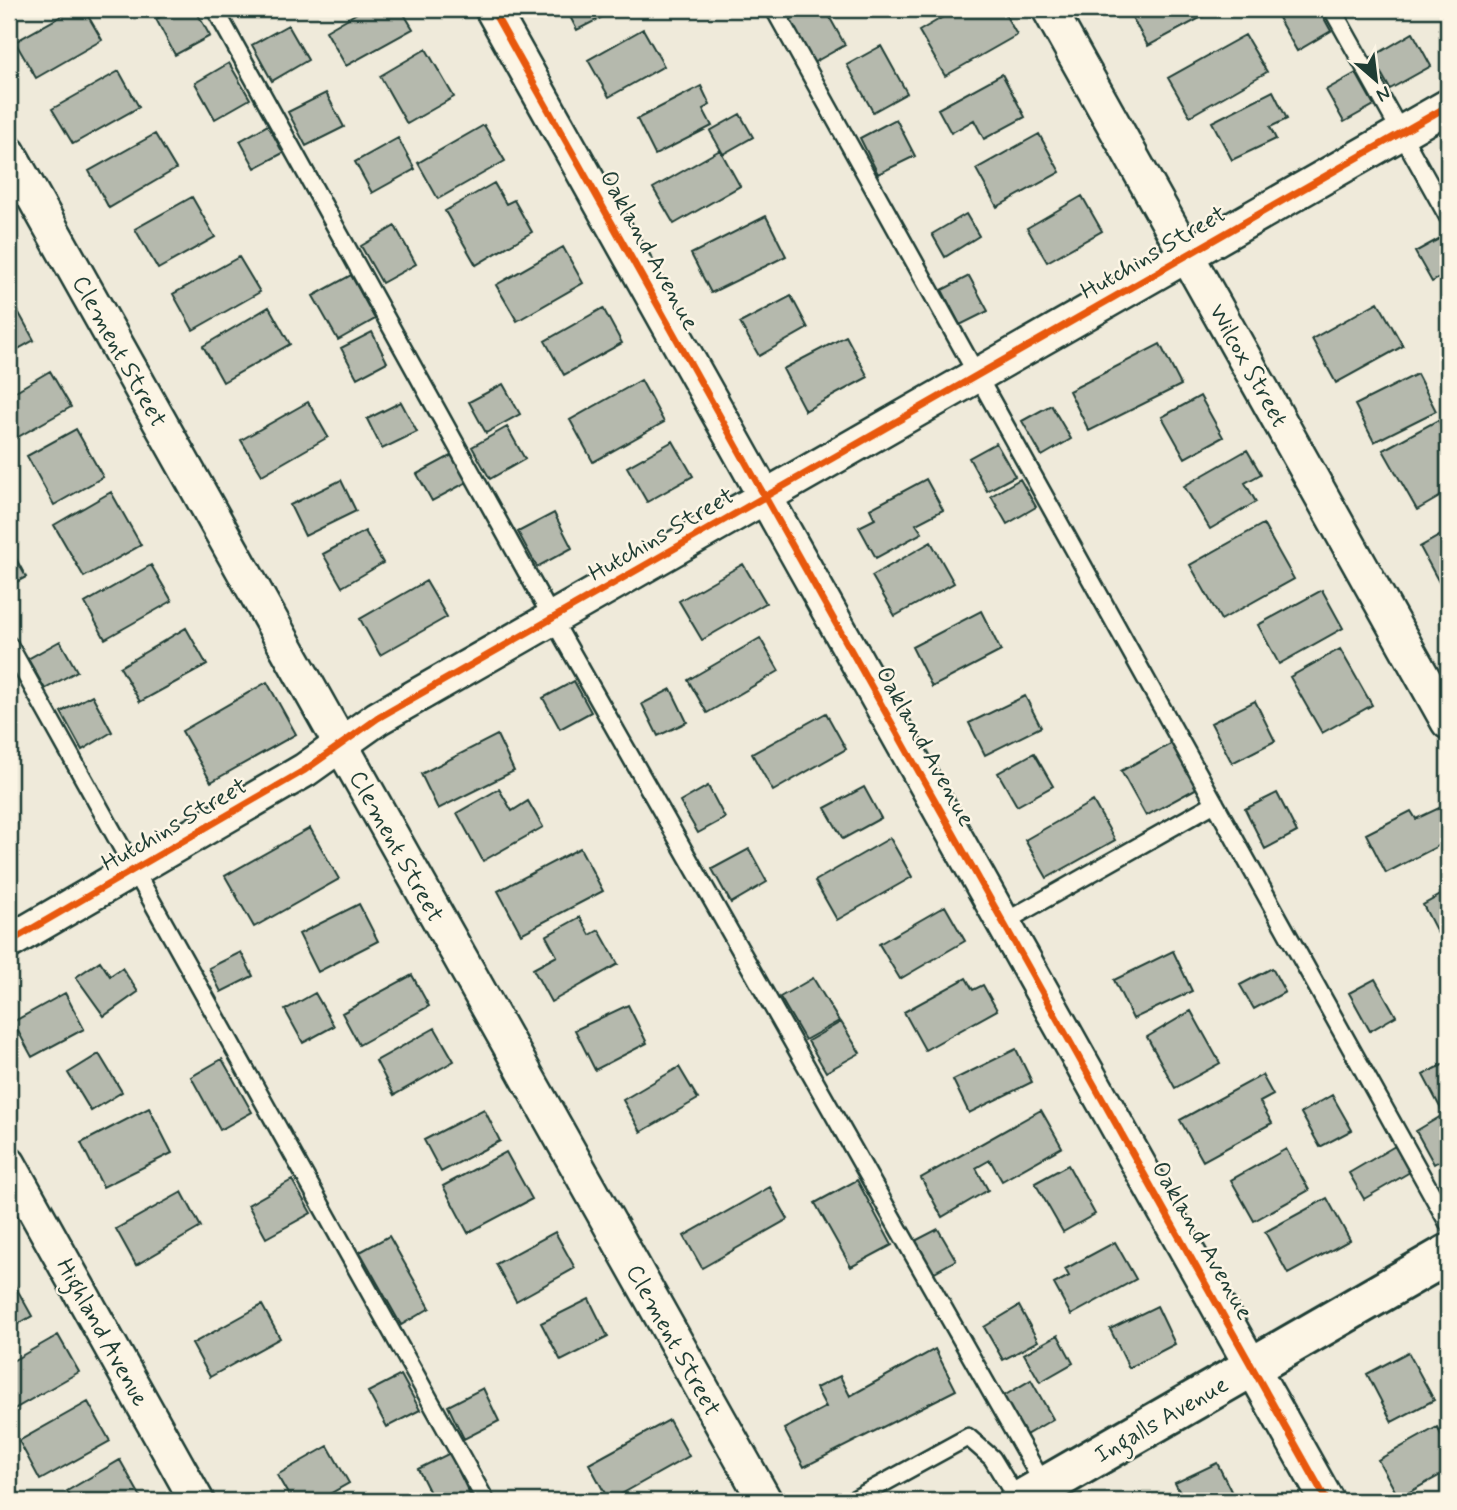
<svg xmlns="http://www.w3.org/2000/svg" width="1457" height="1510" font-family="Mynerve,sans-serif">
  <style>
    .building { fill: #b5b9ad; stroke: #1f3d34; stroke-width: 2 }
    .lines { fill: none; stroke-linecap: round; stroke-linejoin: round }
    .service-casing { stroke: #1f3d34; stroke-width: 21 }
    .minor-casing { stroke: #1f3d34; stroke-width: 38 }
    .tertiary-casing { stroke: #1f3d34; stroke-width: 44 }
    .service { stroke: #fcf5e5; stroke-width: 16 }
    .minor { stroke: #fcf5e5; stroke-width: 33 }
    .tertiary { stroke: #fcf5e5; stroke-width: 38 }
    .cycleway-casing { stroke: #fcf5e5; stroke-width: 11 }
    .cycleway { stroke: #e8590c; stroke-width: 7 }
    .labels { text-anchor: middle; stroke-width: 5; stroke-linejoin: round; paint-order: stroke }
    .street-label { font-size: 24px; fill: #1f3d34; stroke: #fcf5e5 }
  </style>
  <rect width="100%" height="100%" fill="#efeada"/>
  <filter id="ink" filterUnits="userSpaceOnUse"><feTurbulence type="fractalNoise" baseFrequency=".0143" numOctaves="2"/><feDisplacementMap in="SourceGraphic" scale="14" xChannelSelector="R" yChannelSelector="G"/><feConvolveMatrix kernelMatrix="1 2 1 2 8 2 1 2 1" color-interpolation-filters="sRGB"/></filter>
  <g filter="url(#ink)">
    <path class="building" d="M74 9H84L102 40 36 78 15 42Z
      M175 9H195L210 36 175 55 156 19Z
      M364 9H401L413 29 346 66 326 31Z
      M566 9H613L614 11 577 30Z
      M810 9H825L845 45 813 63 789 20Z
      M957 9H1002L1017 35 945 76 919 31Z
      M1135 9H1212L1213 11 1148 46 1129 12Z
      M1273 9H1319L1331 31 1297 51Z
      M288 25 308 60 272 81 252 45Z
      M643 29 664 66 609 97 588 60Z
      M1413 33 1431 66 1390 89 1372 57Z
      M1245 35 1267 72 1190 116 1168 78Z
      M881 46 907 93 873 112 847 65Z
      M426 49 454 97 407 124 380 76Z
      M229 63 250 99 215 119 195 83Z
      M119 71 139 107 73 144 52 109Z
      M1356 73 1374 105 1344 122 1326 90Z
      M1002 74 1025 117 984 139 974 120 951 133 938 109Z
      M701 86 710 105 703 109 712 126 655 155 637 119Z
      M1273 91 1287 119 1270 127 1276 139 1232 160 1212 122Z
      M326 93 344 127 306 146 288 112Z
      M740 114 753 137 723 154 710 131Z
      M896 119 915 156 878 174 860 138Z
      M268 125 283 153 255 168 240 141Z
      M484 125 505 161 438 199 418 163Z
      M155 134 176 169 109 208 89 171Z
      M1039 134 1060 172 997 207 976 169Z
      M398 138 415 169 372 193 355 162Z
      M720 150 740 186 674 224 653 188Z
      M494 183 506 204 514 200 532 232 476 265 445 211Z
      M1082 196 1102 231 1047 262 1027 228Z
      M192 197 215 237 158 269 135 229Z
      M966 214 979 236 945 257 932 234Z
      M766 216 786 256 711 293 691 254Z
      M395 226 416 264 382 283 361 246Z
      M1446 235 1448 273 1432 282 1415 252Z
      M563 247 583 283 517 321 496 285Z
      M9 248 15 261 9 264Z
      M239 257 260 292 193 330 173 294Z
      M351 275 375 319 338 340 313 296Z
      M969 276 988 311 960 325 942 290Z
      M791 296 808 328 759 356 740 323Z
      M1378 302 1403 346 1336 383 1312 339Z
      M14 304 34 340 9 354V307Z
      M269 307 290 344 223 382 203 346Z
      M603 308 622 343 564 375 545 341Z
      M372 332 387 362 357 378 341 348Z
      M846 336 868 377 805 411 783 369Z
      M1160 344 1181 385 1089 431 1069 391Z
      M50 371 71 407 9 442V395Z
      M1417 374 1436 411 1374 442 1355 405Z
      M641 380 664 422 593 462 570 420Z
      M503 384 520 414 486 433 469 402Z
      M1200 396 1223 437 1185 458 1162 417Z
      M308 402 328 437 262 475 241 440Z
      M401 402 417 432 382 449 367 419Z
      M1051 405 1071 439 1042 456 1022 421Z
      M1438 420 1448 438V492L1417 510 1383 450Z
      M507 427 525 459 490 479 472 447Z
      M76 429 103 477 54 505 27 456Z
      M673 441 693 476 647 502 627 467Z
      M996 443 1015 476 987 491 969 458Z
      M1247 450 1261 474 1245 483 1256 502 1210 529 1184 486Z
      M452 455 467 482 432 501 417 474Z
      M926 479 943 510 916 524 922 533 876 558 859 527 875 519 870 509Z
      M1020 479 1036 507 1007 524 991 496Z
      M341 480 356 511 305 536 290 505Z
      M111 492 141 545 84 577 54 525Z
      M554 513 572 548 537 567 518 532Z
      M1263 524 1294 579 1221 620 1190 565Z
      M365 531 383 563 342 587 323 554Z
      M1448 531V579L1440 584 1420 547Z
      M931 542 954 583 895 616 872 576Z
      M9 546 26 577 9 586Z
      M743 564 766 603 702 640 679 601Z
      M151 565 172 601 105 639 85 603Z
      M426 581 447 617 380 655 360 619Z
      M1322 590 1343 628 1279 664 1258 625Z
      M981 611 1001 651 932 687 912 647Z
      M186 628 207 665 140 702 120 667Z
      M760 638 779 671 707 713 688 680Z
      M60 641 77 671 45 689 28 659Z
      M1340 649 1372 705 1322 733 1290 677Z
      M574 681 591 712 560 729 543 698Z
      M267 682 296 734 211 782 182 731Z
      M671 689 687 722 658 736 642 704Z
      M92 695 112 732 82 750 61 712Z
      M1025 696 1041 727 985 755 969 723Z
      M1255 701 1275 741 1232 763 1211 723Z
      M826 713 846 749 773 791 752 754Z
      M497 735 514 771 438 809 421 774Z
      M1174 742 1199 787 1146 816 1121 771Z
      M1034 753 1053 786 1017 806 998 773Z
      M708 786 725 818 698 833 680 802Z
      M864 787 881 818 843 839 825 808Z
      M499 789 512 811 528 801 543 827 483 861 457 813Z
      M1277 793 1297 832 1265 849 1245 809Z
      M1093 801 1115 840 1047 878 1025 840Z
      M1439 808 1448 826V841L1386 873 1366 834 1411 811 1416 819Z
      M310 828 339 879 254 927 225 876Z
      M890 838 912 877 837 920 815 881Z
      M580 848 603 891 521 934 498 891Z
      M749 849 767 882 731 903 712 869Z
      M1448 891V931L1439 936 1423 905Z
      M359 904 378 941 318 972 299 934Z
      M945 906 965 941 900 979 879 944Z
      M580 917 590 935 599 930 618 964 551 1002 533 969 557 956 546 936Z
      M1173 951 1192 991 1133 1019 1114 980Z
      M241 952 253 976 221 992 209 968Z
      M100 961 110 976 122 968 138 992 104 1016 76 977Z
      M1272 968 1285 992 1254 1009 1240 985Z
      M412 975 429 1006 359 1045 342 1013Z
      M813 978 839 1021 805 1040 780 997Z
      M966 978 973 990 983 985 997 1010 925 1050 904 1012Z
      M1375 979 1396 1016 1370 1031 1349 993Z
      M65 993 84 1029 32 1057 13 1022Z
      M315 993 334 1026 303 1043 285 1010Z
      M628 1005 647 1043 595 1070 575 1030Z
      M1191 1011 1220 1063 1175 1088 1147 1037Z
      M841 1022 860 1053 826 1072 808 1041Z
      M435 1028 454 1061 394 1095 376 1061Z
      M1016 1049 1032 1082 969 1113 953 1080Z
      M99 1054 122 1092 91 1111 68 1073Z
      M222 1059 252 1112 220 1130 191 1077Z
      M1448 1062V1105L1441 1109 1423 1075Z
      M679 1067 698 1099 641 1132 623 1100Z
      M1262 1075 1273 1095 1260 1102 1272 1123 1203 1161 1180 1120Z
      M1332 1095 1352 1130 1320 1147 1301 1113Z
      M149 1108 172 1153 103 1187 81 1143Z
      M484 1109 500 1141 441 1172 424 1140Z
      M1041 1110 1062 1147 1002 1181 990 1160 976 1168 988 1190 942 1217 921 1178Z
      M1448 1112V1156L1434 1164 1416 1131Z
      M1395 1146 1410 1172 1364 1199 1349 1173Z
      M1286 1149 1309 1190 1254 1221 1231 1180Z
      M506 1152 532 1199 468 1233 443 1186Z
      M1068 1165 1095 1214 1063 1232 1035 1183Z
      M292 1180 311 1213 266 1238 248 1205Z
      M857 1180 892 1245 851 1267 815 1203Z
      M770 1187 788 1219 702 1268 684 1236Z
      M182 1192 201 1227 136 1265 116 1229Z
      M1327 1198 1350 1240 1288 1274 1265 1232Z
      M938 1229 956 1260 931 1274 913 1242Z
      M555 1232 575 1268 516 1301 496 1264Z
      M389 1236 430 1308 401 1325 360 1252Z
      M1115 1242 1136 1279 1071 1315 1054 1284 1069 1276 1065 1269Z
      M9 1275 32 1316 9 1329Z
      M589 1299 608 1337 561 1361 541 1323Z
      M262 1305 280 1338 210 1377 192 1344Z
      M1019 1306 1038 1341 1003 1360 984 1327Z
      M1157 1306 1175 1344 1129 1368 1110 1329Z
      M58 1335 79 1372 9 1412V1363Z
      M1058 1335 1073 1363 1040 1382 1024 1354Z
      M935 1349 956 1390 804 1467 784 1429 826 1407 816 1388 840 1376 850 1396Z
      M1408 1352 1434 1400 1392 1422 1367 1374Z
      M401 1375 420 1410 387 1427 368 1392Z
      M1031 1380 1053 1419 1024 1436 1002 1397Z
      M483 1388 499 1421 464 1439 448 1406Z
      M88 1402 110 1441 40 1480 19 1441Z
      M669 1420 689 1456 609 1501 589 1464Z
      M1437 1427 1448 1447V1471L1399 1498 1378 1460Z
      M328 1446 349 1483 317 1501H292L277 1475Z
      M450 1453 471 1497 463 1501H434L418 1469Z
      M120 1460 143 1501H73L67 1491Z
      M1217 1463 1236 1501H1184L1175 1483Z
      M698 1491 704 1501H677Z"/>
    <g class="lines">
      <g class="service-casing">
        <path id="service" d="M215 9 552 618 1045 1487
          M774 9 1448 1223
          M1332 9 1448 217
          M9 645 486 1501
          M1001 924 1215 803
          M851 1501 968 1437 992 1458 1018 1501"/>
      </g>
      <g class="minor-casing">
        <path id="minor" d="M492 9 1327 1501
          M1049 9 1448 722
          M9 153 765 1501
          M9 942 305 770 378 718 1448 106
          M9 1164 197 1501"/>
      </g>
      <g class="tertiary-casing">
        <path id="tertiary" d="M1019 1501 1448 1254"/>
      </g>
      <use href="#service" class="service"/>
      <use href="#minor" class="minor"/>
      <use href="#tertiary" class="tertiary"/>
      <g class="cycleway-casing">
        <path id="cycleway" d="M492 9 1327 1501
          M9 942 305 770 378 718 1448 106"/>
      </g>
      <use href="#cycleway" class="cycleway"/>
    </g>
  </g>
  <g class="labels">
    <g class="street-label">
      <text transform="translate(650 250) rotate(61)" y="8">Oakland Avenue</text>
      <text transform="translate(1153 252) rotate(-30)" y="8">Hutchins Street</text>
      <text transform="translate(120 351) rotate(61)" y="8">Clement Street</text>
      <text transform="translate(1249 365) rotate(61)" y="8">Wilcox Street</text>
      <text transform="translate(661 534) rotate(-30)" y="8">Hutchins Street</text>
      <text transform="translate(926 746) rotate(61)" y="8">Oakland Avenue</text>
      <text transform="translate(174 824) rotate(-30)" y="8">Hutchins Street</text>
      <text transform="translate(397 846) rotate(61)" y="8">Clement Street</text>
      <text transform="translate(1203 1240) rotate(60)" y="8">Oakland Avenue</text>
      <text transform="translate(103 1332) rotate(61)" y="8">Highland Avenue</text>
      <text transform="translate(674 1340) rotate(61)" y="8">Clement Street</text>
      <text transform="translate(1161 1419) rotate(-30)" y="8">Ingalls Avenue</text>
    </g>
  </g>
  <rect width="1457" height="1510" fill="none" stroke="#fcf5e5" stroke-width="35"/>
  <rect x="18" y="18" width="1422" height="1475" fill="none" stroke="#1f3d34" stroke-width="2.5" filter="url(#ink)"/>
  <g transform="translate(1376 80) rotate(152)" stroke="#fcf5e5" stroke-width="5" paint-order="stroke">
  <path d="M0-5L12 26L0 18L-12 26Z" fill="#1f3d34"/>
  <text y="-10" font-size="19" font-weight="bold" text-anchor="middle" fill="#1f3d34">N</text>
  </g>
</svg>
